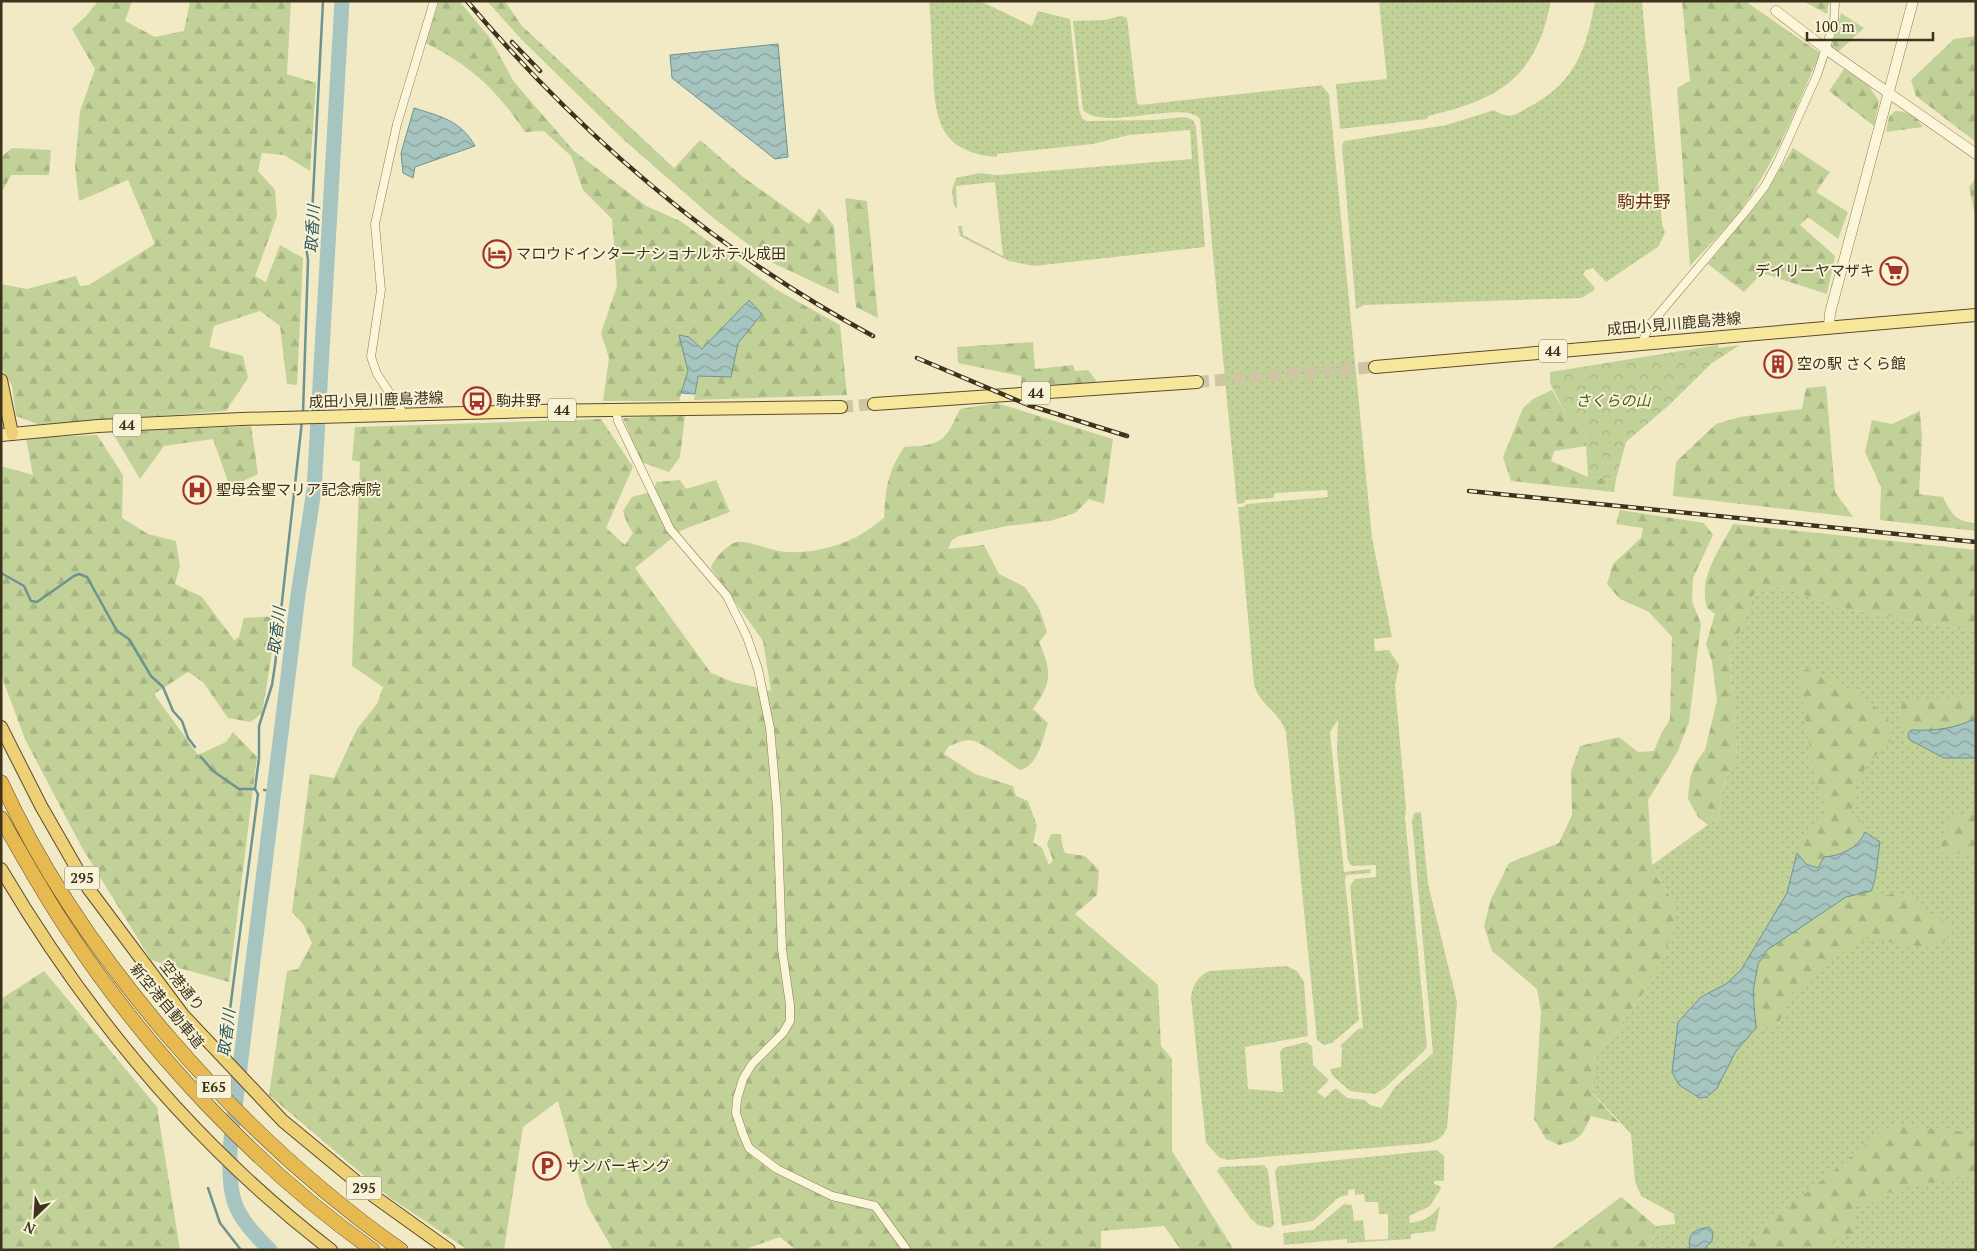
<svg xmlns="http://www.w3.org/2000/svg" width="1977" height="1251" font-family="'PT Serif','Noto Sans JP',serif">
  <style>
    .grass { fill: url(#grass-dots) }
    .forest { fill: url(#forest-firs) }
    .park { fill: url(#park-crowns) }
    .water { fill: url(#water-waves); stroke: #6d9490 }
    .lines { fill: none; stroke-linecap: round; stroke-linejoin: round }
    .stream { stroke: #6d9490; stroke-width: 2.5 }
    .river { stroke: #a7c5c0; stroke-width: 15 }
    .primary-tunnel { stroke: #cec5a4; stroke-width: 12; stroke-dasharray: 12 6; stroke-linecap: butt }
    .minor-casing { stroke: #8e7d59; stroke-width: 9 }
    .tertiary-casing { stroke: #8e7d59; stroke-width: 11 }
    .primary-casing { stroke: #5c4a2e; stroke-width: 14 }
    .trunk-casing { stroke: #5c4a2e; stroke-width: 14 }
    .motorway-casing { stroke: #5c4a2e; stroke-width: 15 }
    .minor { stroke: #fbf6da; stroke-width: 8 }
    .tertiary { stroke: #fbf6da; stroke-width: 10 }
    .primary { stroke: #f7e79b; stroke-width: 12 }
    .trunk { stroke: #eed076; stroke-width: 12 }
    .motorway { stroke: #e6b951; stroke-width: 14 }
    .rail-casing { stroke: #3d321e; stroke-width: 4.5 }
    .rail { stroke: #f8f3d6; stroke-width: 2.5; stroke-dasharray: 8; stroke-linecap: butt }
    .labels { text-anchor: middle; stroke-width: 4; stroke-linejoin: round; paint-order: stroke }
    .shield { fill: #f8f3d6; stroke: #756c55; stroke-width: 1 }
    .shield-label { font-size: 14px; font-weight: bold; fill: #3d321e }
    .poi-label { font-size: 15px; fill: #3d321e; stroke: #f8f3d6; text-anchor: start }
    .street-label { font-size: 15px; fill: #3d321e; stroke: #f8f3d6 }
    .park-label { font-size: 15px; font-style: italic; fill: #465b23; stroke: #f8f3d6 }
    .water-label { font-size: 16px; font-style: italic; fill: #2d5a5e; stroke: #f8f3d6 }
    .quarter-label { font-size: 18px; fill: #6d371a; stroke: #f8f3d6 }
  </style>
  <defs>
    <pattern id="grass-dots" width="8" height="8" patternUnits="userSpaceOnUse" patternTransform="scale(1.25)"><rect width="8" height="8" fill="#c2d198"/><path d="M2 2h.1M6 6h.1" fill="none" stroke="#a8b483" stroke-width="1.8" stroke-linecap="round"/></pattern>
    <pattern id="forest-firs" width="22" height="20" patternUnits="userSpaceOnUse" patternTransform="scale(1.25)"><rect width="22" height="20" fill="#c2d198"/><path d="M5 1l3.5 6h-7zM16 11l3.5 6h-7z" fill="#a8b483"/></pattern>
    <pattern id="park-crowns" width="20" height="18" patternUnits="userSpaceOnUse" patternTransform="scale(1.25)"><rect width="20" height="18" fill="#c2d198"/><path d="M2 6a3 3 0 1 1 6 0M12 15a3 3 0 1 1 6 0" fill="none" stroke="#a8b483"/></pattern>
    <pattern id="water-waves" width="16" height="10" patternUnits="userSpaceOnUse" patternTransform="scale(1.25)"><rect width="16" height="10" fill="#a7c5c0"/><path d="M0 5q4-4 8 0t8 0" fill="none" stroke="#89a19b"/></pattern>
  </defs>
  <rect width="100%" height="100%" fill="#f2eac5"/>
  <path class="grass" d="M929 1H980L1032 26 1038 11 1070 19 1079 109 1082 118 1086 121 1154 120 1184 117 1193 120 1196 127 1205 247 1034 266 1009 261 960 236 958 226H962L963 235 1003 256 995 182 956 186 957 208 954 206 952 190 956 178 980 173 997 175 1192 159 1190 130 1129 135 1093 144 997 154V157C940 152 935 121 933 71 932 48 931 24 929 1Z
    M1379 1H1551C1536 78 1500 99 1428 116L1427 119 1340 129 1336 84 1387 79Z
    M1595 1H1642L1662 224 1665 232 1659 246 1606 282 1593 268 1586 270 1583 274 1595 288 1593 291 1581 298 1364 305 1356 309 1342 146 1344 141 1447 125 1494 110C1510 120 1514 115 1529 107 1574 84 1587 49 1595 1Z
    M1121 16 1127 18 1137 103 1140 105 1314 86 1321 85 1329 94 1372 538 1392 637 1374 639 1375 651 1389 650 1399 665 1395 686 1406 809 1405 817 1427 1046 1425 1050 1386 1087 1375 1094 1350 1091 1333 1076 1330 1069 1341 1067 1342 1048 1340 1046 1358 1029 1363 1028 1350 886 1355 879 1376 877V865L1352 866 1348 861 1337 751 1338 720 1330 732 1344 872 1370 869 1371 873 1346 875 1345 880 1359 1020 1332 1043 1324 1045 1317 1040 1286 732C1280 712 1258 704 1254 684L1238 507H1243L1247 504 1328 497 1327 490 1275 493 1273 498 1246 500 1243 503 1237 504 1200 119C1184 99 1104 132 1083 110L1073 21 1105 20Z
    M1781 586 1837 607 1976 632V1250H1649L1656 1226 1675 1224 1674 1214 1641 1196 1635 1181 1631 1134 1592 1092 1595 1055 1618 1029 1653 979 1674 904 1652 865 1719 817 1722 789 1737 752 1730 656 1754 594Z
    M1421 812 1428 884 1457 1002 1447 1128C1443 1137 1438 1140 1429 1143L1228 1160 1220 1158 1206 1143 1191 997C1193 985 1197 977 1209 971L1286 966 1297 971 1304 982 1308 1036 1245 1047 1248 1089 1283 1092 1280 1052 1283 1048 1306 1042 1312 1046 1313 1065 1329 1080 1317 1092 1325 1098 1334 1089H1337L1347 1098 1365 1100 1370 1105 1381 1108 1396 1086 1433 1053 1412 821 1414 813Z
    M1437 1150 1444 1156V1181H1434V1184L1440 1186 1441 1188 1430 1206 1409 1216 1410 1223C1424 1221 1431 1217 1440 1206L1435 1231 1411 1234V1239L1347 1243V1239L1284 1245 1283 1233 1313 1230 1344 1204 1352 1205 1354 1221 1363 1220 1365 1240 1388 1239V1214H1379L1378 1202H1365L1364 1194 1355 1195V1189L1348 1190V1195L1339 1197 1313 1221 1282 1226 1275 1171 1279 1166Z
    M1264 1165 1268 1170 1274 1225 1270 1228 1258 1225 1251 1219 1217 1171 1220 1167Z"/>
  <path class="forest" d="M98 1H132L125 21 155 37 184 31 190 1H291L287 74 316 83 310 171 284 155 262 153 258 171 275 190 277 216 255 276 266 282 280 245 303 258 297 385 287 384 280 326 260 311 214 326 209 347 243 356 248 378 226 411 40 425 16 416 12 386 1 367V284L27 289 76 276 80 286 89 285 155 244 128 180 79 201 75 166 80 111 95 69 72 29 86 16Z
    M439 1H459L490 38 514 82 574 151 646 206 680 221 777 290 840 325 847 395 694 400 698 376H731L738 343 762 314 702 349 689 337 680 335 688 371 679 401H603L609 358 601 333 617 286 612 219 583 190 571 156 544 131 525 132C496 89 472 67 426 43Z
    M487 1H505L521 25 674 168 700 140 743 177 809 224 819 208 834 226 839 294 771 262 711 216 624 140 522 40Z
    M1682 1H1745L1820 53C1797 106 1775 165 1739 212 1724 231 1706 248 1690 266L1677 88 1690 81Z
    M1803 1H1829L1827 14Z
    M1841 13 1864 28 1838 52 1832 47Z
    M1976 36V142L1916 96 1911 80 1954 39Z
    M1844 69 1869 86 1879 101 1874 126 1829 91Z
    M1895 111C1909 111 1915 116 1923 127L1886 132 1889 117Z
    M12 148 51 150 49 175H11L1 194V157Z
    M1793 148 1830 172 1816 192 1848 212 1838 239 1808 217 1800 225 1835 256 1827 294 1762 273 1744 292 1708 264 1765 194Z
    M1976 178V220L1969 187Z
    M845 198 867 201 878 318 856 307Z
    M1033 342 1035 369 1073 365 1075 371 1088 370 1098 383 1021 387V376L958 363 957 347Z
    M1826 386 1835 492 1853 517 1673 496 1676 462 1716 424 1740 417 1802 409 1806 388Z
    M1552 390 1567 417 1581 421 1585 428 1586 446 1554 451 1551 461 1588 477 1616 479 1614 492 1511 481 1503 457 1523 408 1533 399Z
    M997 403 1113 439 1104 504 1089 499 1075 513 1050 521 1007 526 959 536 952 540 948 549 984 545 999 574 1025 587 1039 608 1047 632 1039 642C1052 672 1052 682 1033 709L1048 723C1042 740 1039 765 1020 770 1008 763 979 739 969 740 963 740 955 744 949 746L944 754 975 774 1013 786 1016 796 1028 801 1037 826 1033 842 1042 848 1049 865 1053 860 1047 844 1051 834H1061L1062 845 1065 853 1085 856 1099 870 1097 895 1075 914 1158 985 1161 1046 1172 1059V1151L1234 1250H1181L1164 1226 1101 1231V1250H796L780 1237 743 1250H613L587 1205 558 1101 523 1127 504 1250H468L389 1197 269 1095 287 971 298 969 312 943 303 924 292 912 310 774 334 778 357 729 377 704 383 687 352 666 360 462 352 460 355 427 601 419 633 467 606 528 625 545 633 533 627 523 623 511 632 497 654 491 656 482 680 480 686 489 716 480 730 512 682 530 635 568 711 673 733 682 771 691 763 641 711 568C713 559 728 544 737 542 747 540 766 549 778 551 801 555 831 549 852 539 864 534 874 525 884 518 886 487 887 474 904 447 942 445 944 443 960 409Z
    M1920 411 1922 439 1919 494 1943 497C1951 514 1956 522 1976 523V531L1880 520 1881 487 1865 452 1872 420 1892 424Z
    M685 415 680 457 669 472 641 462 623 418Z
    M251 426 258 474 230 487 213 439 164 446 140 479 112 432Z
    M97 435 123 475 122 518 148 534 176 541 180 566 175 584 202 597 234 640 239 637 244 618 278 616 262 713 251 722 228 718 203 682 188 672 154 694 198 755 226 742 233 732 257 757 229 982 151 960 81 846 25 739 1 675V466L33 475 26 438Z
    M1620 510 1704 523 1713 535 1693 578 1692 601 1701 624 1689 722 1677 753 1648 800 1652 865 1674 904 1675 927 1653 979 1618 1029 1595 1055 1592 1093 1619 1123 1591 1116C1582 1136 1580 1140 1559 1145L1546 1139 1534 1119 1541 1011 1537 989 1492 951 1484 926 1491 899 1509 863 1559 843 1572 815 1571 771 1580 746 1619 737 1638 752 1654 751 1662 732 1670 720 1672 637 1649 612 1620 599 1607 584 1613 564 1641 538 1643 528 1616 524Z
    M1733 524 1976 550V632L1837 607 1781 586 1754 594 1730 656 1737 752 1722 789 1719 817 1708 825 1698 817 1688 799 1690 778 1695 764 1705 750 1717 701 1712 662 1706 644 1715 614 1707 608C1698 577 1719 551 1733 524Z
    M1807 669C1831 677 1872 699 1888 720 1891 724 1891 733 1893 738L1870 761 1856 783 1851 812 1865 825 1861 842 1837 856 1824 857 1818 868 1806 864 1798 853 1804 837 1827 812 1813 768 1798 672Z
    M1976 697V718C1955 729 1934 731 1911 730L1908 734 1898 716 1903 701 1919 698Z
    M1952 814H1976V854L1939 853Z
    M1871 891 1882 897 1893 893 1907 895 1950 926 1946 941C1923 952 1891 942 1867 937L1836 957 1793 992 1775 1031 1756 1023C1752 1005 1750 980 1759 962 1767 946 1827 907 1845 897 1852 894 1863 893 1871 891Z
    M44 971 157 1107 180 1250H1V999Z
    M1904 1126 1976 1133V1177C1953 1178 1907 1185 1886 1194 1870 1201 1877 1205 1854 1205L1852 1233 1838 1238 1825 1250H1736L1886 1128Z
    M1621 1197 1656 1226 1649 1250H1550Z"/>
  <path class="park" d="M1718 345 1719 348 1740 345 1712 363 1668 406 1626 442 1616 479 1588 477 1585 429 1580 421 1567 417 1550 383V372Z"/>
  <path class="water" d="M778 44 788 157 775 159 672 78 670 55Z
    M414 108C442 117 460 120 475 146L415 167 413 178 403 173 401 153Z
    M749 300 762 314 738 343 731 377 698 376 695 394 681 393 688 371 679 335 689 337 702 349Z
    M1976 718V758H1944L1910 740 1908 734 1911 730C1934 731 1955 729 1976 718Z
    M1865 832 1880 842C1878 854 1876 883 1871 891L1846 897 1767 950 1758 964 1753 992 1756 1028 1736 1051 1717 1088 1707 1097 1700 1098 1679 1085 1672 1072 1678 1022 1701 997 1726 984 1741 970 1787 893 1797 853 1806 864 1818 868 1824 857C1840 856 1859 848 1865 832Z
    M1709 1227 1713 1232 1712 1241 1703 1250H1690C1687 1233 1694 1230 1709 1227Z"/>
  <g class="lines">
    <path class="stream" d="M303 413 308 260 305 240 312 215 323 1
      M1 573 24 586 31 601 37 602 74 576 79 574 87 577 117 631 129 639 151 676 163 687 173 711 182 721 188 738 195 747
      M201 757 213 771 239 789H255
      M264 790 274 791
      M226 1045 223 1034 229 1017 258 794 255 789 259 758V726L272 685 275 665 302 421
      M208 1188 220 1223 241 1250"/>
    <path class="river" d="M270 1250C232 1212 229 1201 230 1148L298 595 314 490 342 1"/>
    <path class="primary-tunnel" d="M1197 382 1375 367
      M841 407 874 404"/>
    <g class="minor-casing">
      <path id="minor" d="M1642 343 1649 326 1746 211 1765 186 1778 162 1817 75 1834 23 1835 1
        M616 409 618 421 670 529 727 596 747 637 758 669 770 728 777 808 782 949 790 1005V1021L783 1033 752 1064 743 1079 737 1099 736 1113 743 1134 749 1148 777 1169 832 1196 875 1206 907 1250
        M405 416 377 374 371 357 381 290 375 224 397 124 434 1"/>
    </g>
    <g class="tertiary-casing">
      <path id="tertiary" d="M1776 11 1827 50 1976 154
        M1829 326 1830 313 1913 1"/>
    </g>
    <g class="primary-casing">
      <path id="primary" d="M1375 367 1976 315
        M874 404 1197 382
        M1 435 98 426 241 419 533 411 841 407"/>
    </g>
    <g class="trunk-casing">
      <path id="trunk" d="M1 380 12 434
        M1 727 41 806 88 888 183 1015 283 1121 375 1197 449 1250
        M1 869C87 1015 196 1146 331 1250"/>
    </g>
    <g class="motorway-casing">
      <path id="motorway" d="M1 782C83 960 241 1137 401 1250
        M1 818C23 857 44 895 69 932 147 1050 257 1168 373 1250"/>
    </g>
    <use href="#minor" class="minor"/>
    <use href="#tertiary" class="tertiary"/>
    <use href="#primary" class="primary"/>
    <use href="#trunk" class="trunk"/>
    <use href="#motorway" class="motorway"/>
    <g class="rail-casing">
      <path id="rail" d="M467 1C581 136 717 252 873 336
        M512 42 540 71
        M917 358 1028 405 1127 436
        M1469 491 1976 542"/>
    </g>
    <use href="#rail" class="rail"/>
  </g>
  <defs>
    <g id="hotel-ring" transform="scale(1.4375)"><circle r="9.5" fill="#f8f3d6" stroke="#a23525" stroke-width="1.5"/><path d="M-6-4.5h1.5V1H6V5H4.5V3h-9V5H-6ZM-4 0a1.8 1.8 0 1 1 3.6 0ZM.5 0V-2.5h3Q6-2.5 6 0Z" fill="#a23525"/></g>
    <g id="supermarket-ring" transform="scale(1.4375)"><circle r="9.5" fill="#f8f3d6" stroke="#a23525" stroke-width="1.5"/><path d="M-6-5.5h2.5l.6 2H6L4.5 2H-2.5L-4.4-4H-6ZM-1.5 3.2a1.3 1.3 0 1 0 .1 0ZM3 3.2a1.3 1.3 0 1 0 .1 0Z" fill="#a23525"/></g>
    <g id="building-ring" transform="scale(1.4375)"><circle r="9.5" fill="#f8f3d6" stroke="#a23525" stroke-width="1.5"/><path d="M-4-6H4V6H1V3H-1V6H-4ZM-2.5-4.3h1.7v1.8h-1.7ZM.8-4.3h1.7v1.8H.8ZM-2.5-1h1.7V.8h-1.7ZM.8-1h1.7V.8H.8Z" fill="#a23525"/></g>
    <g id="bus-ring" transform="scale(1.4375)"><circle r="9.5" fill="#f8f3d6" stroke="#a23525" stroke-width="1.5"/><path d="M-5-6H5V4H4V6H2V4H-2V6H-4V4H-5ZM-3.5-4V0h7V-4ZM-3.5 1.2v1.5H-2V1.2ZM2 1.2v1.5H3.5V1.2Z" fill="#a23525"/></g>
    <g id="hospital-ring" transform="scale(1.4375)"><circle r="9.5" fill="#f8f3d6" stroke="#a23525" stroke-width="1.5"/><path d="M-5-5h3v3.5h4V-5h3V5h-3V1.5h-4V5h-3Z" fill="#a23525"/></g>
    <g id="parking-ring" transform="scale(1.4375)"><circle r="9.5" fill="#f8f3d6" stroke="#a23525" stroke-width="1.5"/><path d="M-3.5-5.5H1a3.5 3.5 0 0 1 0 7H-1V5.5H-3.5ZM-1-3.4V-.6H.8a1.4 1.4 0 0 0 0-2.8Z" fill="#a23525"/></g>
  </defs>
  <g fill-rule="evenodd">
    <use href="#hotel-ring" x="497" y="254"/>
    <use href="#supermarket-ring" x="1894" y="271"/>
    <use href="#building-ring" x="1778" y="364"/>
    <use href="#bus-ring" x="477" y="401"/>
    <use href="#hospital-ring" x="197" y="490"/>
    <use href="#parking-ring" x="547" y="1166"/>
  </g>
  <g class="labels">
    <g class="shield">
      <rect x="1539" y="339.5" width="28" height="23" rx="4"/>
      <rect x="1022" y="381.5" width="28" height="23" rx="4"/>
      <rect x="548" y="398.5" width="28" height="23" rx="4"/>
      <rect x="113" y="413.5" width="28" height="23" rx="4"/>
      <rect x="64.5" y="866.5" width="35" height="23" rx="4"/>
      <rect x="196.5" y="1075.5" width="35" height="23" rx="4"/>
      <rect x="346.5" y="1176.5" width="35" height="23" rx="4"/>
    </g>
    <g class="shield-label">
      <text x="1553" y="356">44</text>
      <text x="1036" y="398">44</text>
      <text x="562" y="415">44</text>
      <text x="127" y="430">44</text>
      <text x="82" y="883">295</text>
      <text x="214" y="1092">E65</text>
      <text x="364" y="1193">295</text>
    </g>
    <g class="poi-label">
      <text x="516" y="259">マロウドインターナショナルホテル成田</text>
      <text x="1875" y="276" text-anchor="end">デイリーヤマザキ</text>
      <text x="1797" y="369">空の駅 さくら館</text>
      <text x="496" y="406">駒井野</text>
      <text x="216" y="495">聖母会聖マリア記念病院</text>
      <text x="566" y="1171">サンパーキング</text>
    </g>
    <g class="street-label">
      <text transform="translate(1674 324) rotate(-5)" y="5">成田小見川鹿島港線</text>
      <text transform="translate(376 400) rotate(-2)" y="5">成田小見川鹿島港線</text>
      <text transform="translate(182 986) rotate(51)" y="5">空港通り</text>
      <text transform="translate(167 1006) rotate(50)" y="5">新空港自動車道</text>
    </g>
    <g class="park-label">
      <text x="1613" y="406">さくらの山</text>
    </g>
    <g class="water-label">
      <text transform="translate(312 229) rotate(-87)" y="6">取香川</text>
      <text transform="translate(276 631) rotate(-83)" y="6">取香川</text>
      <text transform="translate(226 1033) rotate(-83)" y="6">取香川</text>
    </g>
    <g class="quarter-label">
      <text x="1644" y="208">駒井野</text>
    </g>
  </g>
  <rect width="1977" height="1251" fill="none" stroke="#3d321e" stroke-width="5"/>
  <g transform="translate(35 1216) rotate(205)" stroke="#f8f3d6" stroke-width="4" paint-order="stroke">
  <path d="M0-4L9 19L0 12L-9 19Z" fill="#3d321e"/>
  <text y="-8" font-size="14" font-weight="bold" text-anchor="middle" fill="#3d321e">N</text>
  </g>
  <path d="M1807 32v8h126v-8" fill="none" stroke="#3d321e" stroke-width="2.5"/>
  <text x="1814" y="32" font-size="15" fill="#3d321e" stroke="#f8f3d6" stroke-width="4" paint-order="stroke">100 m</text>
</svg>
